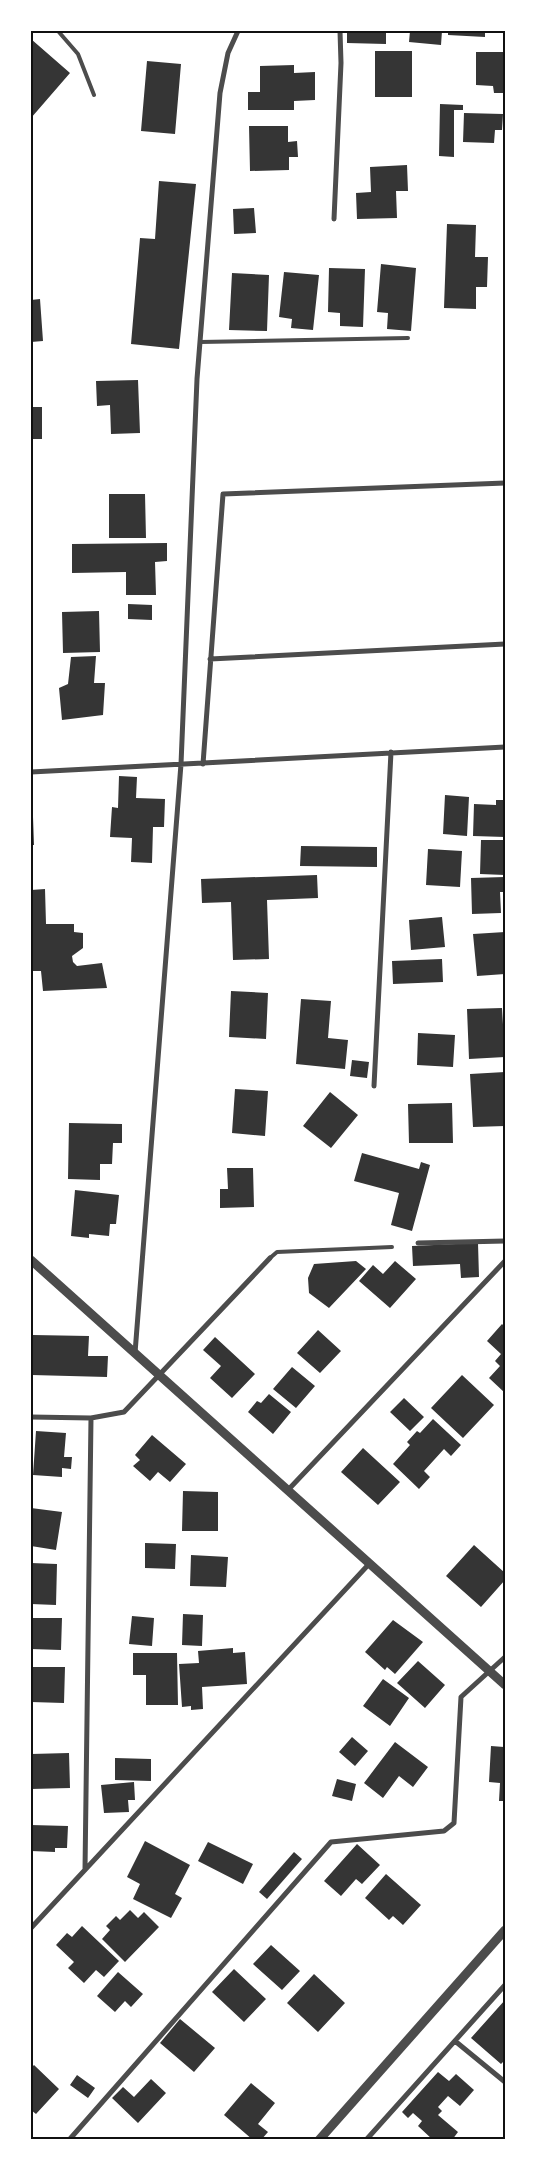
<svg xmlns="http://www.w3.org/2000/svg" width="536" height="2171" font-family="'PT Sans Narrow',sans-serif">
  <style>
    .building { fill: #353535 }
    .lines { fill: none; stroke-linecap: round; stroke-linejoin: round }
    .service { stroke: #4c4c4c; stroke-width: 4 }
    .minor { stroke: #4c4c4c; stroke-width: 5 }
    .tertiary { stroke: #4c4c4c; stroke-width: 9 }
    .neatline { fill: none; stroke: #111; stroke-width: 2 }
  </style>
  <rect width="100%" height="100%" fill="#fff"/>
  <path class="building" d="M347 31H386V44L347 43Z
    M410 31H442L441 45 409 42Z
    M448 31H485V37L448 35Z
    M31 39 70 73 31 118Z
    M375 51H412V97H375Z
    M476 52H505V93H494L493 86 476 85Z
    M147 61 181 64 175 134 141 131Z
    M294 65V73L315 72V100L294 101V110H248V92H260V66Z
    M440 104 463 105V110H454V157L439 156Z
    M464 113 503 114 502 130H495L494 143 463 142Z
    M249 126H288V142L297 141 298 157H289V170L250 171Z
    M407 165 408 191H396L397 218 357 219 356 193 371 192 370 167Z
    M159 181 196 184 179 349 131 344 140 238 155 239Z
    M254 208 256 233 234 234 233 209Z
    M447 224 476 225 475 257H488L487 287H476V309L444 308Z
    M381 264 416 268 411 331 387 329 388 313 377 312Z
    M329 268 365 269 363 327 340 326V313L328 312Z
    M284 272 319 275 313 330 291 328 292 319 279 317Z
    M232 273 269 275 267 331 229 330Z
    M40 299 43 341 31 342V300Z
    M138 380 140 433 111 434 110 405 97 406 96 381Z
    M31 407H42V439H31Z
    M109 494H145L146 538H109Z
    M167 543V561L155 562 156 595H126V572L72 573V544Z
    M128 604 152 605V620L128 619Z
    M99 611 100 652 63 653 62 612Z
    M96 656 94 683H105L103 715 62 720 59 688 68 684 71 657Z
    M119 776 137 777 136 798 165 799 164 827H153L152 863 131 862 132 838 110 837 112 807 118 808Z
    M445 795 469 797 467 836 443 834Z
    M496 800H505V837L473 836 474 804 496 805Z
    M31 817H33L34 845H31Z
    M481 840H505V875L480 874Z
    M301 846 377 847V867L300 866Z
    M428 849 462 851 460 887 426 885Z
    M317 875 318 898 267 900 269 959 233 960 231 902 202 903 201 879Z
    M505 877V892H500L501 913 472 914 471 878Z
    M45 889 46 924H74V932L83 933V948L72 956 73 962 77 966 102 963 107 988 43 991 41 971H31V890Z
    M442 917 445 947 411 950 409 920Z
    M505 932V974L477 976 473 934Z
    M442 959 443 982 393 984 392 961Z
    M231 991 268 993 266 1039 229 1037Z
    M301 999 331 1001 328 1038 348 1040 345 1069 296 1064Z
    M502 1008 505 1057 469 1059 467 1009Z
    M418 1033 455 1035 453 1067 417 1065Z
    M352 1060 369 1062 367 1078 350 1076Z
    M505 1072V1126L473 1127 470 1074Z
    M235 1089 268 1091 265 1136 232 1133Z
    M330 1092 358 1115 331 1148 303 1126Z
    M452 1103 453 1143H409L408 1104Z
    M69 1123 122 1124V1143H113L112 1164H100V1180L68 1179Z
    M362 1153 419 1169 421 1162 430 1165 412 1231 391 1225 399 1193 354 1181Z
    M227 1168H253L254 1207 220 1208V1189H228Z
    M75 1190 119 1195 116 1224H110L109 1236 89 1234V1238L71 1236Z
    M478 1243 479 1277 461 1278 460 1264 413 1266 412 1246Z
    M356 1261 366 1269 329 1308 309 1293 308 1278 314 1264Z
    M395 1261 416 1279 390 1308 359 1281 373 1265 383 1274Z
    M502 1324 505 1327V1393L489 1378 500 1366 495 1361 501 1354 487 1341Z
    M318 1330 341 1351 320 1373 297 1353Z
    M33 1335 89 1336 88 1356H108L107 1377 32 1375Z
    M215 1337 255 1374 232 1398 210 1378 221 1366 203 1350Z
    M292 1367 315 1386 296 1408 273 1389Z
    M462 1375 494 1405 463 1438 431 1408Z
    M269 1394 291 1412 273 1434 248 1412 257 1401 261 1403Z
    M404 1398 424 1417 410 1431 390 1412Z
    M433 1419 461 1445 451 1456 444 1449 424 1471 430 1477 419 1489 393 1464 410 1445 407 1442 417 1431 420 1433Z
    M36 1431 66 1433 64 1457H72L71 1469 62 1468V1477L33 1475Z
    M152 1435 186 1464 170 1482 158 1472 150 1481 133 1466 140 1460 135 1455Z
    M363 1448 400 1482 378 1505 341 1472Z
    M183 1491 218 1492V1531H182Z
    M31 1508 62 1512 56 1550 31 1546Z
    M145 1543 176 1544 175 1569 145 1568Z
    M474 1545 505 1573V1580L481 1607 446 1576Z
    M191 1555 228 1557 226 1587 190 1586Z
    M31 1563 57 1564 56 1605 31 1604Z
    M183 1614 203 1615 202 1646 182 1645Z
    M132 1616 154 1618 152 1646 129 1644Z
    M32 1618H62L61 1650 31 1649Z
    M393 1620 423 1642 395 1674 387 1667 385 1670 365 1652Z
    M233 1648V1653L245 1652 247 1684 202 1687 203 1709 191 1710V1706L182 1707 179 1664 199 1663 198 1651Z
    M133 1653H177L178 1705H146V1675H133Z
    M418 1661 445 1685 425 1708 397 1683Z
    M31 1667H65L64 1703 31 1702Z
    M383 1679 409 1698 390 1726 363 1706Z
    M352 1737 368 1751 355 1766 339 1752Z
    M395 1742 428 1767 413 1787 399 1776 383 1798 364 1783Z
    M491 1746 504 1747 505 1801H499L500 1783 489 1782Z
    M69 1753 70 1788 31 1789V1754Z
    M115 1758 151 1759V1781L115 1780Z
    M337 1779 356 1784 352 1801 332 1796Z
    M134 1782 135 1800H128L129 1812 104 1813 101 1785Z
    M31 1825 68 1826 67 1848H55V1852L31 1851Z
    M145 1841 190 1865 175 1894 182 1898 171 1918 133 1899 140 1884 127 1877Z
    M208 1842 253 1864 243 1884 198 1861Z
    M357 1844 380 1865 362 1884 356 1879 341 1896 324 1881Z
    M294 1852 302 1859 267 1899 259 1892Z
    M386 1874 421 1905 403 1925 393 1916 389 1920 365 1898Z
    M130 1910 138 1918 144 1912 159 1927 125 1962 102 1939 110 1930 106 1926 116 1916 120 1920Z
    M82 1926 119 1961 104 1977 96 1970 84 1983 68 1968 74 1962 56 1945 67 1933 72 1937Z
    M271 1945 300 1971 282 1990 253 1964Z
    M234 1969 266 1999 244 2022 212 1992Z
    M118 1972 143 1994 131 2007 125 2001 115 2012 97 1996Z
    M314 1974 345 2003 318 2032 287 2003Z
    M505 2000V2060L501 2064 471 2038Z
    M180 2019 215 2048 194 2072 160 2043Z
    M34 2065 59 2089 36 2114 31 2110V2068Z
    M438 2072 449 2081 456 2074 474 2090 460 2106 448 2096 438 2107 442 2111 438 2115 458 2132 452 2140H433L418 2126 422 2121 413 2113 408 2118 402 2112Z
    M77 2075 95 2088 88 2098 70 2085Z
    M151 2079 166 2093 138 2123 112 2098 123 2087 134 2097Z
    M251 2083 275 2103 258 2124 268 2132 261 2140H253L224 2115Z"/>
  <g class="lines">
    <path class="service" d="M58 31 78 54 94 95
      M200 342 408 338
      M270 1258 277 1252 392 1247"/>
    <path class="minor" d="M334 219 341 63 340 31
      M210 659 505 644
      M203 764 223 494 505 483
      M31 772 505 747
      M374 1086 391 752
      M418 1243 505 1241
      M135 1353 181 764 197 379 220 93 228 53 238 31
      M31 1417 91 1418 124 1412 270 1258
      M288 1490 505 1261
      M85 1870 91 1418
      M31 1928 369 1564
      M455 2041 505 2082
      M69 2140 331 1842 444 1831 454 1823 461 1697 505 1657
      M366 2140 505 1985"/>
    <path class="tertiary" d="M31 1260 505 1685
      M319 2140 505 1930"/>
  </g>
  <rect width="536" height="2171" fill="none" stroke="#ffffff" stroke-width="65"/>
  <rect x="32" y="32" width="472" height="2106" class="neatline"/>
</svg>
